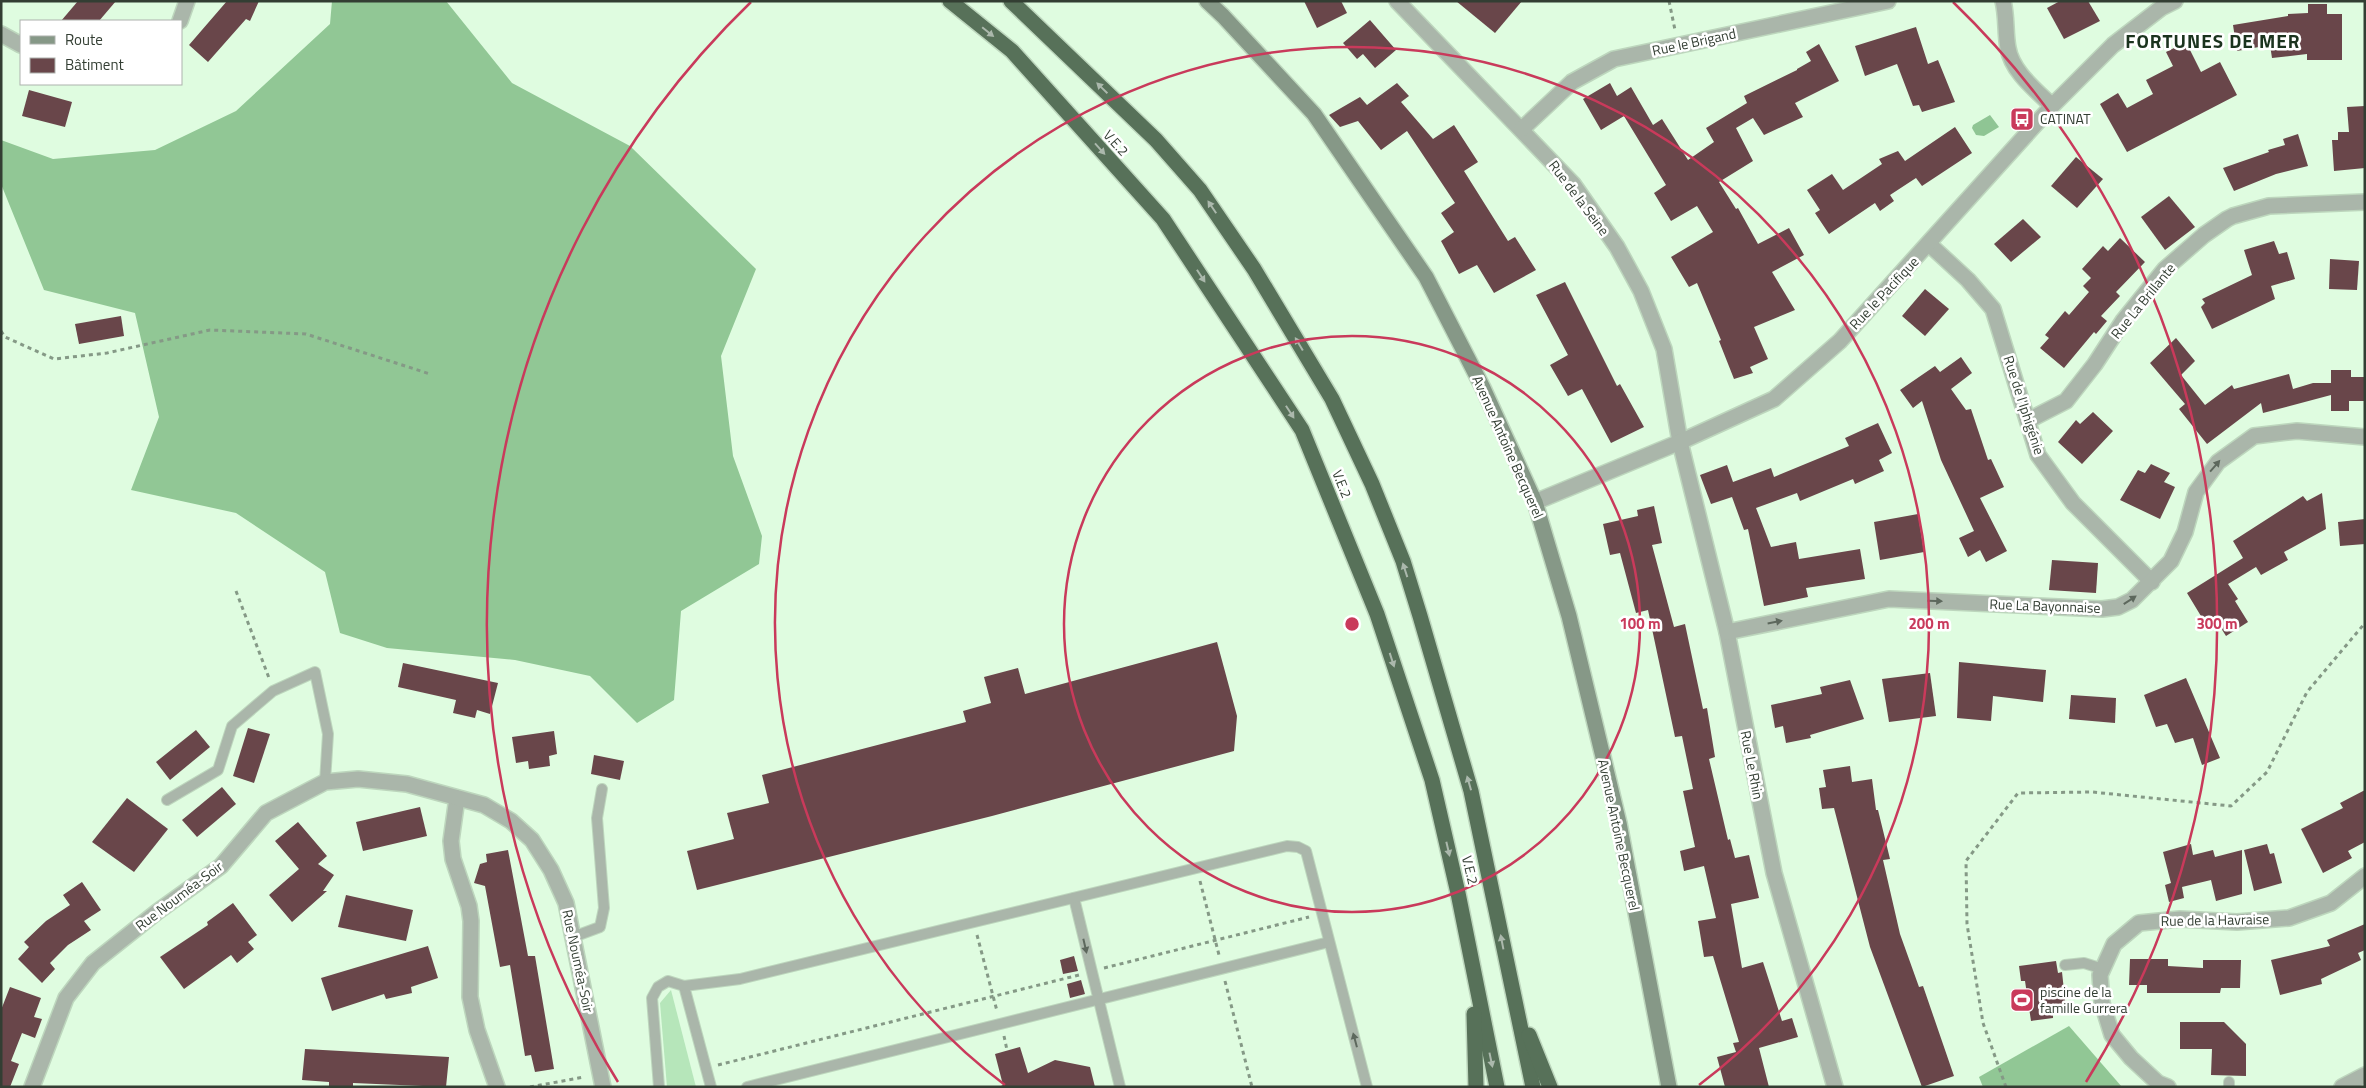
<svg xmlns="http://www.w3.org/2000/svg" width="2366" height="1088" font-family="'Titillium Web',sans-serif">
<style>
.green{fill:#b6e6ba}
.forest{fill:#91c795}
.water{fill:#8fc594}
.building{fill:#69464a}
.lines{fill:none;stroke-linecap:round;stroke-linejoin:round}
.lane-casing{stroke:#bdd6bd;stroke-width:12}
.street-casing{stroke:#bdd6bd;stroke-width:18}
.secondary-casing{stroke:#bdd6bd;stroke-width:18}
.highway-casing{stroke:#bdd6bd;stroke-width:18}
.path{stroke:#859986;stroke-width:3;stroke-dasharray:4 4;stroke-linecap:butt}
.lane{stroke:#aab6aa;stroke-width:10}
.street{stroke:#aab6aa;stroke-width:15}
.secondary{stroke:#869887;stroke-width:15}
.highway{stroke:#577159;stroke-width:15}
.oneway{fill:#abb8ac}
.oneway2{fill:#5d685d}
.ring{fill:none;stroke:#c93a5b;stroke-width:2.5}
.labels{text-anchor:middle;stroke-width:5;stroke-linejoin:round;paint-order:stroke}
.street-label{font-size:14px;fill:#333e33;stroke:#fff}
.poi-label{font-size:14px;fill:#333e33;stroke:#fff;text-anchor:start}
.district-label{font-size:19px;font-weight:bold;letter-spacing:1px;fill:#1b331e;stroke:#fff}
.centre{fill:#c93a5b;stroke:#fff;stroke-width:2.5}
.ring-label{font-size:15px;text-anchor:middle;font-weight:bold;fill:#c93a5b;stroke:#fff;stroke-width:5;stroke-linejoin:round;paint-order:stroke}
</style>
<rect width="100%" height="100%" fill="#dffce0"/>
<path class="green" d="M671,990L696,1087H667L660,1003Z"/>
<g class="forest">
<path d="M332,1H446L512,83L630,146L756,269L721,356L733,456L762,536L759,564L681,611L674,700L637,723L590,676L515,660L387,648L340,633L325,572L236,513L131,490L159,417L135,313L44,290L1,184V140L53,159L155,150L236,111L330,24Z"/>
<path d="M2069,1026L2122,1087H1983L1979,1077Z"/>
</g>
<path class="water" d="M1990,115L1999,127L1984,136L1976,135L1972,128L1973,125Z"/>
<g class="building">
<path d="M78,1H116L99,21H61Z"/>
<path d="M227,1H259L250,21L246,19L208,62L189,45Z"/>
<path d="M1304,1H1341L1347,13L1317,28Z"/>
<path d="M1456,1H1522L1495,33Z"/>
<path d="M2060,1H2088L2100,21L2064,39L2047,8Z"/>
<path d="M2308,4H2327V14H2342V60H2307V54L2272,58L2270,45L2237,51L2233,25L2288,16V14L2308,13Z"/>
<path d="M1370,20L1396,50L1375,68L1363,54L1357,59L1343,43Z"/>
<path d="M1916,27L1928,64L1938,60L1955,102L1922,112L1919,105L1913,106L1897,64L1865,76L1855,46Z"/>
<path d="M2186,42L2201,72L2220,62L2237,95L2127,152L2100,104L2118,93L2127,108L2153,94L2146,80L2173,66L2166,52Z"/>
<path d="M1819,44L1839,81L1795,103L1803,117L1764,135L1753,118L1736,128L1753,161L1719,182L1736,209L1738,208L1758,244L1789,228L1804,255L1772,272L1795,310L1754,327L1768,359L1750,367L1753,373L1734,379L1719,341L1721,340L1697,283L1689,287L1671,257L1713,232L1697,206L1671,221L1654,193L1666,185L1624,116L1601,130L1583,99L1610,83L1617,96L1631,87L1653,125L1662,119L1688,160L1714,142L1706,128L1747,103L1744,96L1797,70V69L1811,61L1806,52Z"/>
<path d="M1397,83L1409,96L1401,102L1433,139L1454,125L1478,162L1464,171L1508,241L1515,237L1536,270L1494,293L1477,265L1459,274L1441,241L1454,232L1441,213L1455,203L1407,131L1381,150L1358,121L1340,127L1329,115L1360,97L1367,105Z"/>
<path d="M29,90L72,102L65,127L22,116Z"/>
<path d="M2365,106V168L2334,171L2332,140H2338V132H2349L2347,107Z"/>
<path d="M1955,127L1972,153L1922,186L1916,178L1890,195L1894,201L1880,211L1875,203L1829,234L1815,213L1820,210L1807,190L1832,174L1843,190L1882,164L1879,159L1898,151L1905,161Z"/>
<path d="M2298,134L2308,166L2276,174L2234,191L2223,168L2269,152L2268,150L2285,145L2283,139Z"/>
<path d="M2076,157L2103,179L2077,208L2051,186Z"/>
<path d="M2169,196L2195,227L2165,250L2141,217Z"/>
<path d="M2023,219L2041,237L2011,262L1994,244Z"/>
<path d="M2120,238L2145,262L2116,292L2120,296L2101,316L2107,321L2096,334L2094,332L2064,368L2040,348L2049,338L2045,335L2065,311L2069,315L2089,292L2083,286L2091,278L2082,269L2103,246L2108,251Z"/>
<path d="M2274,241L2279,254L2287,252L2295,279L2271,286L2275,299L2212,329L2201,307L2205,303L2202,299L2252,275L2244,250Z"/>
<path d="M2330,259L2359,261L2357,290L2329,289Z"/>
<path d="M1565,282L1617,386L1620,384L1644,427L1611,443L1582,389L1568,396L1550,365L1568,355L1536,295Z"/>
<path d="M1925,289L1949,309L1925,336L1902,316Z"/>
<path d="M121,316L124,336L79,344L75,324Z"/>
<path d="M2176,338L2195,361L2181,375L2205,405L2232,385L2234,389L2289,374L2293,389L2313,383H2331V370H2351V377H2365V401H2349V411H2331V395L2263,413L2261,403L2207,444L2179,409L2185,404L2150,363Z"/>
<path d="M1961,357L1972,373L1951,389L1966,410L1971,409L1988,460L1991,459L2004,487L1980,498L2007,551L1986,562L1980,550L1968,557L1959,538L1974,531L1941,460L1922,401L1913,408L1900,390L1935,366L1940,372Z"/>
<path d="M2093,412L2113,431L2082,464L2058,442L2076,420L2080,424Z"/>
<path d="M1878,423L1892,453L1879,460L1884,471L1855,484L1853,479L1800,501L1797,493L1756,508L1771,547L1796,542L1799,559L1860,549L1865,579L1806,588L1808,597L1764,606L1748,529L1744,530L1732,497L1711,504L1700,475L1727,465L1733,482L1771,468L1774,477L1849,446L1845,438Z"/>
<path d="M2151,464L2170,473L2164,482L2175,487L2160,519L2120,500L2138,470L2145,473Z"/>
<path d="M2322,493L2326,529L2284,552L2288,560L2261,575L2256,567L2228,584L2238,599L2235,601L2248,622L2226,636L2216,620L2207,626L2187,593L2243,558L2233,541L2303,496L2307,501Z"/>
<path d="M1654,506L1662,543L1652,545L1674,627L1685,624L1703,709L1707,708L1715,757L1709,759L1728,840L1730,839L1735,858L1749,855L1759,898L1731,904L1742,968L1763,962L1782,1021L1792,1018L1798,1037L1759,1048L1769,1087H1725L1717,1057L1736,1052L1733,1043L1739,1042L1713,956L1704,957L1698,921L1716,918L1704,866L1684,871L1680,851L1695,847L1683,791L1693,789L1682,736L1675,737L1648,610L1636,613L1620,553L1610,555L1603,524L1638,516L1637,510Z"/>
<path d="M1918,514L1924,552L1880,560L1874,522Z"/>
<path d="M2365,519V544L2340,546L2338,522Z"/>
<path d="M2052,560L2098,563L2096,593L2049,590Z"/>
<path d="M1217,642L1237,716L1234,751L992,816L697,890L687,851L734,839L727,813L769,803L762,775L966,722L963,711L991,703L984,677L1018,668L1025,694Z"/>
<path d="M1959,662L2046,670L2043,702L1993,696L1991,721L1957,718Z"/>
<path d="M403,663L498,683L490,714L477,710L475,718L453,713L456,700L398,687Z"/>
<path d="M1930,673L1936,716L1889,722L1882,679Z"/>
<path d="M2186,678L2220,758L2202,765L2193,738L2175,743L2167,724L2156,727L2144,695Z"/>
<path d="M1850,680L1864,719L1810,735L1811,738L1786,743L1783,726L1775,728L1771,705L1822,694L1820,687Z"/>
<path d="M2071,695L2116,698L2115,723L2069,719Z"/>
<path d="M248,728L270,734L254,783L233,776Z"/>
<path d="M196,730L210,747L170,780L156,762Z"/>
<path d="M554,731L557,754L549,756L550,766L529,769L528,761L516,763L512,737Z"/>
<path d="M594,755L624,761L620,780L591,774Z"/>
<path d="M1850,766L1852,782L1872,779L1876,810H1878L1890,859L1883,860L1900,934L1919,987L1923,986L1954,1076L1922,1087L1870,947L1834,808L1822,809L1819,788L1826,787L1823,770Z"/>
<path d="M222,787L236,804L197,837L182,820Z"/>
<path d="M2365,790V842L2348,851L2352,858L2323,873L2301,829L2343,808L2340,803Z"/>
<path d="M127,798L168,829L134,872L92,842Z"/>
<path d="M420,807L427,836L363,851L356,822Z"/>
<path d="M298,822L327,856L318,864L334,875L323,891H327L292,922L269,895L299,869L275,841Z"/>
<path d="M2191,844L2193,855L2213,850L2215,857L2242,850V894L2216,901L2211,880L2182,887L2184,898L2169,902L2165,885L2171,883L2163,852Z"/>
<path d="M2267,844L2270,854L2274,853L2282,883L2254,891L2244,850Z"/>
<path d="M508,850L528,956H535L554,1069L535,1072L531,1055L525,1056L510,965L500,967L485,886L474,883L480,864L487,862L486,854Z"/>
<path d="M82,882L101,910L84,921L91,930L68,945L50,963L55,969L42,983L18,959L29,947L24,942L46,921L70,905L63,895Z"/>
<path d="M346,895L413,910L406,941L338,927Z"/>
<path d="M233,903L257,935L248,942L254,949L237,963L231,955L184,989L160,957L208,925L207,922Z"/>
<path d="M2365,924V950L2358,953L2361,960L2321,979L2322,984L2280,995L2271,960L2330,946L2327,940Z"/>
<path d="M428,946L438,978L411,987L412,993L386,999L384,994L332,1011L321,978Z"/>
<path d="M1074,956L1078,971L1063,974L1060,960Z"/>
<path d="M2130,959H2168V966L2203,968V960H2241L2240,988H2221L2220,993H2147V985H2129Z"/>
<path d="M2056,961L2058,973L2062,972L2066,1009L2053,1011V1018L2031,1021L2025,981H2021L2019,966Z"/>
<path d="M1081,980L1085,994L1070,998L1067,984Z"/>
<path d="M10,987L41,998L34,1017L42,1019L35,1038L22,1033L11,1061L19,1064L10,1087H1V1010Z"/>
<path d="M2180,1022H2224L2246,1044V1076L2211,1075L2212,1049H2180Z"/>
<path d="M1020,1047L1028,1073L1055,1060L1090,1067L1095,1087H999L1003,1085L995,1054Z"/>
<path d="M305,1049L449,1057L446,1087L353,1083V1087H329V1082L302,1080Z"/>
</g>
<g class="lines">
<g class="lane-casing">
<g id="lane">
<path d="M167,800L218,770L232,726L273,691L315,672L328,734L325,782"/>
<path d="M1074,898L1120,1087"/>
<path d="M573,937L600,927L604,908L597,818L602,789"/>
<path d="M2065,965L2084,963L2103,969"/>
<path d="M684,986L711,1087"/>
<path d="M659,1087L652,998L658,987L668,981L684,986L740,979L1287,846L1298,847L1306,851L1367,1087"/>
<path d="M747,1087L1329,942"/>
<path d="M2229,1087V1082"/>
</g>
</g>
<g class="street-casing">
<g id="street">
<path d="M1397,1L1573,184L1617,247L1641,291L1664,349L1680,442L1727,632L1774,873L1835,1087"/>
<path d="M2003,1C2007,17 2005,32 2008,48C2012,72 2036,90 2052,106"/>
<path d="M180,21L187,1"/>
<path d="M1,34L21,45"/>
<path d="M1522,129L1572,82L1614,59L1888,1"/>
<path d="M1929,244L1968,280L1993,309L2038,455L2073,503L2152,582"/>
<path d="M2029,420L2066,401L2095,364L2123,321L2165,269L2204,235L2227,219L2233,216L2269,206L2365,202"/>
<path d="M1535,502L1680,442L1774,399L1840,341L2052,106L2113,45L2161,8L2175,1"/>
<path d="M1727,632L1889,599L2102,609L2118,607L2132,600L2171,561L2185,532L2196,492L2218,462L2254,436L2297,431L2365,437"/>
<path d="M457,798L451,841L453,859L469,906L471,921L470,997L477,1030L497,1087"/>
<path d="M32,1087L66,998L93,963L157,912L221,866L266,813L325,782L358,779L407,784L484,805L511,821L532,840L551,870L566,903L603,1087"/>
<path d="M2168,1087L2158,1083L2131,1058L2112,1035L2102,1003L2100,975L2114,944L2139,923L2180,919L2237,922L2289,918L2331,903L2365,876"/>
<path d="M2342,1087L2365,1075"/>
</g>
</g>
<g class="secondary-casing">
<path id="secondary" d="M1207,1L1223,16L1314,114L1426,277L1483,388L1535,502L1569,616L1619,823L1669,1087"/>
</g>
<g class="highway-casing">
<g id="highway">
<path d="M950,1L1012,51L1163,219L1302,430L1377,614L1432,780L1458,893L1497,1087"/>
<path d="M1011,1L1156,140L1200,190L1254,269L1332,399L1372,484L1403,561L1420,616L1471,791L1533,1087"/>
<path d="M1474,1014L1476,1087"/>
<path d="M1529,1035L1550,1087"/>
</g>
</g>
<g class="path">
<path d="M1669,1L1675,30"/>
<path d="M1,331L5,337L54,359L107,353L210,330L306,334L430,374"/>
<path d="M236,591L269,678"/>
<path d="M1200,881L1219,955"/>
<path d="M977,935L997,1011"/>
<path d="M1104,968L1309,917"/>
<path d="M1225,981L1252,1087"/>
<path d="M1004,1036L1007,1050"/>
<path d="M718,1065L1079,975"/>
<path d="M530,1087L584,1077"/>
<path d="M2006,1087L1983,1023L1967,924L1966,861L2018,793L2092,792L2231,806L2267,772L2307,692L2365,623"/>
</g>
<use href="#lane" class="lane"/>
<use href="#street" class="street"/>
<use href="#secondary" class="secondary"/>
<use href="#highway" class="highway"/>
</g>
<defs><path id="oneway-solid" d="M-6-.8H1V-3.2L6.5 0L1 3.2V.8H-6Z" transform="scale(1.25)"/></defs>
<g class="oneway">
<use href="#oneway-solid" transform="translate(988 32) rotate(39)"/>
<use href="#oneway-solid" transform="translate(1102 88) rotate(-136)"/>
<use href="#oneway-solid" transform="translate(1100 149) rotate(48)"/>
<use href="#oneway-solid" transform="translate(1212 207) rotate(-124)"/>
<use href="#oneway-solid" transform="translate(1201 276) rotate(57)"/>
<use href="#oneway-solid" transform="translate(1299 344) rotate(-121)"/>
<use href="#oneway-solid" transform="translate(1290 412) rotate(57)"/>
<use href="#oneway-solid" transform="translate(1405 570) rotate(-108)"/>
<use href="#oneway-solid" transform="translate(1392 660) rotate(72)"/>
<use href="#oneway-solid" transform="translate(1469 783) rotate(-106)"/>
<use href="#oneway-solid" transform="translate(1448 849) rotate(77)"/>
<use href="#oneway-solid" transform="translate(1502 942) rotate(-101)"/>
<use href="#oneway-solid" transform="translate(1491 1060) rotate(78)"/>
</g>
<g class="oneway2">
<use href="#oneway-solid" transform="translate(2215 466) rotate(-49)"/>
<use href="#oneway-solid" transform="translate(2130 600) rotate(-33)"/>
<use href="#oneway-solid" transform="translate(1935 601) rotate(2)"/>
<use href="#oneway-solid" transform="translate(1775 622) rotate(-11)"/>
<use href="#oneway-solid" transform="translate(1085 946) rotate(77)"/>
<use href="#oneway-solid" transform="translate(1355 1040) rotate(-105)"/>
</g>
<g class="ring">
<circle cx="1352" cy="624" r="288"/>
<path d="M1005 1085A577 577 0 1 1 1699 1085"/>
<path d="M618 1082A865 865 0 0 1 751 2M1953 2A865 865 0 0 1 2086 1082"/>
</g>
<defs>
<g id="bus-square" transform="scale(1.25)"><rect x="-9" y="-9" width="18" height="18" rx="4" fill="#c93a5b" stroke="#fff"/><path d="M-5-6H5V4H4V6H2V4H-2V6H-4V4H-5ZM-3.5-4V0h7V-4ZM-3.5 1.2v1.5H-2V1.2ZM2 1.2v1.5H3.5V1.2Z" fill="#fff"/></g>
<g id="stadium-square" transform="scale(1.25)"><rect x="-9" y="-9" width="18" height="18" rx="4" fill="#c93a5b" stroke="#fff"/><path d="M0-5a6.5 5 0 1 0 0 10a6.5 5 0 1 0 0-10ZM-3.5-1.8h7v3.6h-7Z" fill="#fff"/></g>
</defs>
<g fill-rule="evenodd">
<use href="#bus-square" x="2022" y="119"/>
<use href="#stadium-square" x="2022" y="1000"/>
</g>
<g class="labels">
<g class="street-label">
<text transform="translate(1694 42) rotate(-12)" y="5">Rue le Brigand</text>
<text transform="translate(1116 143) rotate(48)" y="5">V.E.2</text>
<text transform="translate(1579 198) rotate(53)" y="5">Rue de la Seine</text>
<text transform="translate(1884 293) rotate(-47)" y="5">Rue le Pacifique</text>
<text transform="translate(2143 301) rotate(-51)" y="5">Rue La Brillante</text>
<text transform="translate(2024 405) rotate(72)" y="5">Rue de l'Iphigénie</text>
<text transform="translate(1508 447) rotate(66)" y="5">Avenue Antoine Becquerel</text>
<text transform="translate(1342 484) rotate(68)" y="5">V.E.2</text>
<text transform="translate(2045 606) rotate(2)" y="5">Rue La Bayonnaise</text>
<text transform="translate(1752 765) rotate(79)" y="5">Rue Le Rhin</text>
<text transform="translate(1619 835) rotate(78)" y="5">Avenue Antoine Becquerel</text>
<text transform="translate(1470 870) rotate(77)" y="5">V.E.2</text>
<text transform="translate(179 896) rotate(-37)" y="5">Rue Nouméa-Soir</text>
<text transform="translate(2215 920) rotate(-1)" y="5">Rue de la Havraise</text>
<text transform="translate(578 961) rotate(78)" y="5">Rue Nouméa-Soir</text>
</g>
<g class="poi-label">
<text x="2040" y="124">CATINAT</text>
<text x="2040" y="997">piscine de la<tspan x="2040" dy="16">famille Gurrera</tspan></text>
</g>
<g class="district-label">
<text x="2213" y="48">FORTUNES DE MER</text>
</g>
</g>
<circle cx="1352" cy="624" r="8" class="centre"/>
<g class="ring-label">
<text x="1640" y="629">100 m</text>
<text x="1929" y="629">200 m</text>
<text x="2217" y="629">300 m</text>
</g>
<rect width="2366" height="1088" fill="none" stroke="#333e33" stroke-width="5"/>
<rect x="20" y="20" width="162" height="65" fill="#ffffff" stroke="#adb2ad"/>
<rect x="30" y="36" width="25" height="8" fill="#869887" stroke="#adb2ad"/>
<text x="65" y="45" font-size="15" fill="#333e33">Route</text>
<rect x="30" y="58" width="25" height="15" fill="#69464a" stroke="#adb2ad"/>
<text x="65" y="70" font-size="15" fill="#333e33">Bâtiment</text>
</svg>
